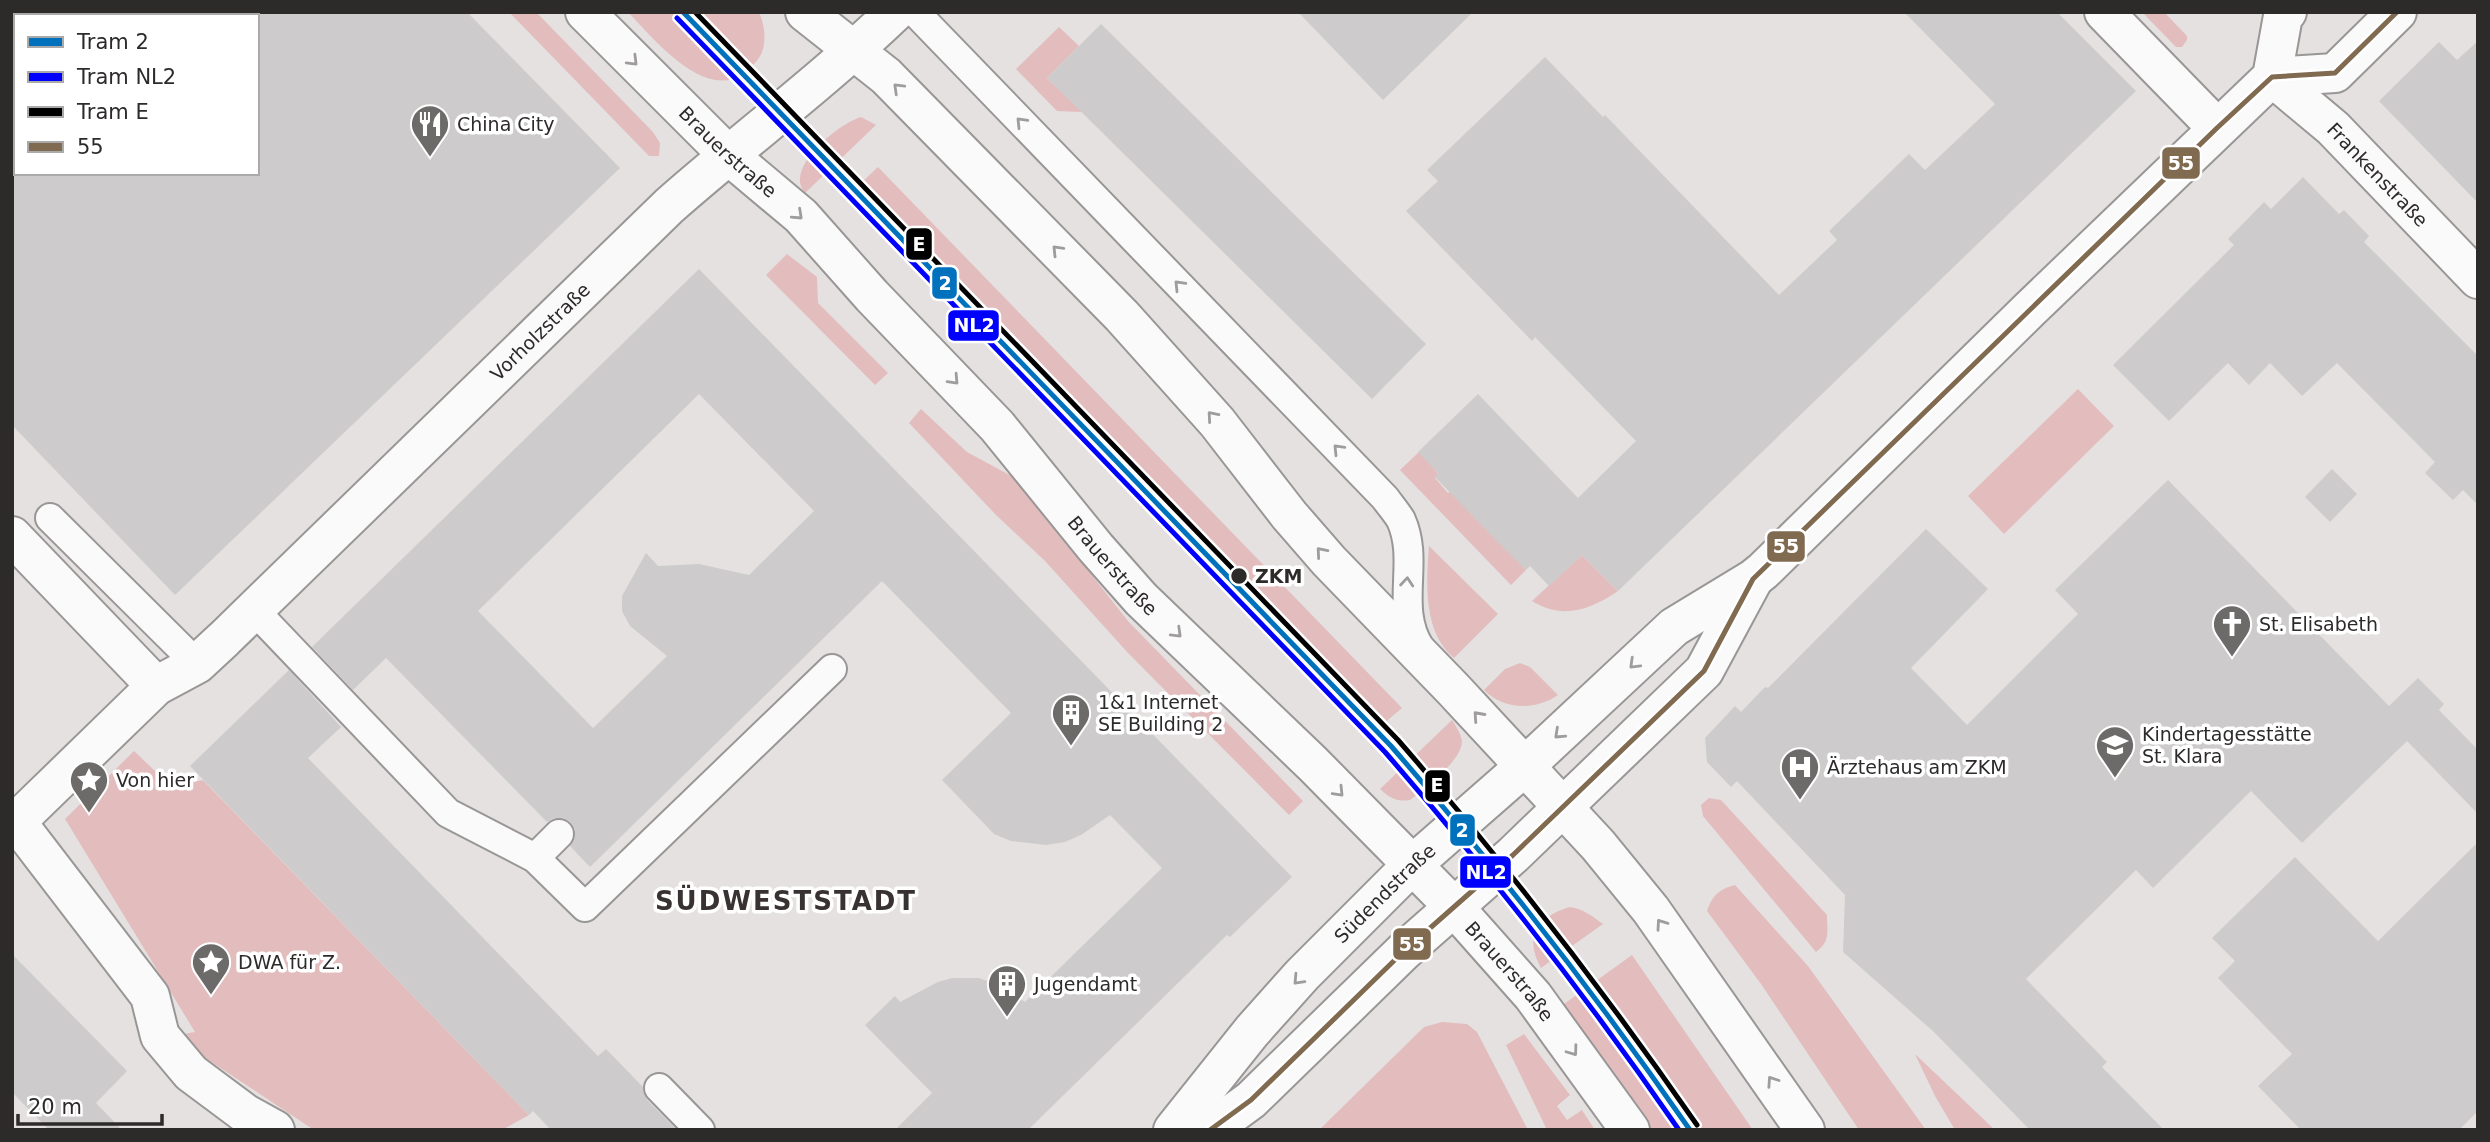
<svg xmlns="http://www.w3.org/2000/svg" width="2490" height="1142" font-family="'DejaVu Sans',sans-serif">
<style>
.green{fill:#e3bdbe}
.building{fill:#cdcbcb;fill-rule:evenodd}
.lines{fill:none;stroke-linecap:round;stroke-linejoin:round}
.lane-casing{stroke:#999696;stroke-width:32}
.street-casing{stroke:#999696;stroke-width:42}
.primary-casing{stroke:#999696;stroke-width:42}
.lane{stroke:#fbfafa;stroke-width:28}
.street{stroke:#fbfafa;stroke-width:38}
.primary{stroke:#fbfafa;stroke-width:38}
.bus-1-casing{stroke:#fff;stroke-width:10}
.bus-1{stroke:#806a50;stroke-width:5}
.tram-1-casing{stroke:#fff;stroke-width:10}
.tram-2-casing{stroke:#fff;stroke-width:10}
.tram-3-casing{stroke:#fff;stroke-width:10}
.tram-1{stroke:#0071bc;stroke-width:5}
.tram-2{stroke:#00f;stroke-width:5}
.tram-3{stroke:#000;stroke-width:5}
.oneway{stroke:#9e9c9c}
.stop-dot{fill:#2d2a2a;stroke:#fff;stroke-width:2.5}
.labels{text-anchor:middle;stroke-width:7;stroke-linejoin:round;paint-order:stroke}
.poi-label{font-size:19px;fill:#2d2a2a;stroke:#fff;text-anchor:start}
.street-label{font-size:19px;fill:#2d2a2a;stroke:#fff}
.stop-label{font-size:19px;font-weight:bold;fill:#2d2a2a;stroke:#fff;text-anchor:start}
.district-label{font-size:26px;font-weight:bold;letter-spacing:2px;fill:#383232;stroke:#fff}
.line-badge{stroke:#fff;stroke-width:2.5}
.badge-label{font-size:19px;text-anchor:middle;font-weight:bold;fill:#fff}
</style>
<rect width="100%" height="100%" fill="#e5e1e1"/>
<g class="green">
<path d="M509,12H536L653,132L660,143L659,156H649Z"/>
<path d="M628,12H759C766,28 768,50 755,63C751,66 747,71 743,74C703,101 652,37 628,12Z"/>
<path d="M2142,12H2164L2187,36V40L2182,47H2176Z"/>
<path d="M1059,27L1079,46L1047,78L1082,112L1057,111L1016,69Z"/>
<path d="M861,117L876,125L805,193C783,168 838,124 861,117Z"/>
<path d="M878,167L1402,708L1368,737L846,197Z"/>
<path d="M787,254L817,277L818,303L888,373L875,385L766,275Z"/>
<path d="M2078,389L2114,426L2004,534L1968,496Z"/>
<path d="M921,409L967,452L1015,478L1128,621L1303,801L1289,815L1128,653L1045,561L996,515L909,423Z"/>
<path d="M1419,452L1438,473L1435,478L1448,493L1454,488L1526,570L1511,585L1400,470Z"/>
<path d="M1429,546L1498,614L1454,658C1423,633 1426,583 1429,546Z"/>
<path d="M1582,555L1618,591C1590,610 1562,620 1532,601Z"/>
<path d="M1520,663L1530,667L1558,695C1535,711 1503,710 1484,690L1505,669Z"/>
<path d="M1452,720C1456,726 1461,734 1462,741C1462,761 1425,788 1410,800C1396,802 1390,798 1380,789Z"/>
<path d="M134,751L172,787L203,780L529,1115L502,1130H314L172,1036L195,1032L65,819Z"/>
<path d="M1709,798L1721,800L1827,915C1827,931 1831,941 1816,952L1811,946L1703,816L1701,805Z"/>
<path d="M1735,885L1808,966L1926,1130H1859L1761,984L1707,911C1712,896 1719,889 1735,885Z"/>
<path d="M1569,907C1582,908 1592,916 1603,924L1541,968C1524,936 1536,918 1569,907Z"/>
<path d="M1632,955L1753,1130H1651L1564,1004Z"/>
<path d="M1442,1022L1467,1024L1477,1032L1528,1130H1319L1424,1027Z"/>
<path d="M1524,1034L1570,1095L1557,1106L1567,1120L1582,1110L1595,1130H1547L1506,1045Z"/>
<path d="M1915,1054L1995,1130H1955L1935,1096Z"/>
</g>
<g class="building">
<path d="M257,12H467L620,168L175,595L12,425V173H257Z"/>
<path d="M1298,12H1473L1383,100Z"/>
<path d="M1904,12H2057L2136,91L1618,591L1582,555L1549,586L1530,566L1526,570L1491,535L1435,477L1438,473L1418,452L1478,394L1578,498L1636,441L1535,337L1532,341L1406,211L1438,181L1427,170L1545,57L1603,117L1605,115L1779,295L1837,240L1829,231L1909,154L1925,170L1995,104Z"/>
<path d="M1101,24L1426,344L1372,399L1047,78Z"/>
<path d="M2478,41V203L2379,101L2439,42L2457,60Z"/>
<path d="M2303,177L2339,214L2344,210L2369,236L2364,242L2478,356V505L2463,490L2453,500L2425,473L2435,462L2337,363L2302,396L2270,363L2249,385L2228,363L2169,421L2113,365L2234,245L2228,239L2264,202L2271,209Z"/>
<path d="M699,269L1292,877L1230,937L1227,935L1028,1130H895L932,1093L865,1025L895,996L900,1002L938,982L952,978H979L993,983L1025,1002L1162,868L1110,815L1081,835L1065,842L1046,845L1011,841L994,834L942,780L1011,713L882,581L590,867L570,846L575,838V829L571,823L563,818H554L547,822L386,658L353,690L312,647ZM699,394L814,511L749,575L699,564L658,566L646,553L622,596V611L630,626L667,656L593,728L478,611Z"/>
<path d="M2332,469L2357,494L2330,522L2305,497Z"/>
<path d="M2168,480L2389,706L2418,678L2444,704L2439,710L2478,750V814L2407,741L2302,843L2251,791L2153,888L2136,870L2026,979L2107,1062L2102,1067L2164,1130H2030L1934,1032L1843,952L1845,895L1737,781L1731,787L1707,762L1705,738L1735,706L1741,712L1765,687L1768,688L1926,529L1988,589L1911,668L1967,725L2078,614L2055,590Z"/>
<path d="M289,670L341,727L308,758L598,1056L606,1049L643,1087L647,1100L677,1130H551L533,1111L529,1115L190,766Z"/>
<path d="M2478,842V1111L2459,1130H2301L2258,1086L2292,1054L2218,978L2235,961L2212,938L2295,857L2378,941Z"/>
<path d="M12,954L127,1071L96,1103L122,1130H49L12,1092Z"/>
</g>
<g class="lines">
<g class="lane-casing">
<g id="lane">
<path d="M915,12L1385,498C1390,505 1397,513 1401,520C1420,562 1394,607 1420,648"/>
<path d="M50,518L197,664"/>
<path d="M254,610L448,813L535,858L585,907L832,669"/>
<path d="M535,858L559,834"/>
<path d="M659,1088L700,1130"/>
</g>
</g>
<g class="street-casing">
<g id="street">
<path d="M2104,12L2217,128"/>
<path id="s1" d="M2272,77L2333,128L2478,279"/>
<path d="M2272,77L2335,73L2397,12"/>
<path d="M12,536L156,686"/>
<path d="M12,816L150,996L160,1036L191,1073L246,1114L275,1130"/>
<path id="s2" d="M17,821L156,686L197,664L224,639L669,206C744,140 823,81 895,12"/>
<path id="s3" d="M1173,1130L1252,1031L1302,975L1411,866L1524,767L1674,627L1753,579L1763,571L2029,310L2272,77L2283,16L2287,12"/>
<path d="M1210,1130L1251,1100L1404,951L1513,855L1704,671L1753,580"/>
</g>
</g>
<g class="primary-casing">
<g id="primary">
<path id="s4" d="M585,12L727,154L801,216L872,296L997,426L1096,548L1141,599L1313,764L1454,907L1533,996L1630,1130"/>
<path d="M805,12L886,76L1122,316L1217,422L1289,515L1329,561L1453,689L1598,845L1651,910L1805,1130"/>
</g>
</g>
<use href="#lane" class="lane"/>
<use href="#street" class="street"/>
<use href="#primary" class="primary"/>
<g class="bus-1-casing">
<path id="bus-1" d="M1210,1130L1251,1100L1404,951L1513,855L1704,671L1753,579L2217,128L2272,77L2335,73L2397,12"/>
</g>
<use href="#bus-1" class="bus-1"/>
<g class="tram-1-casing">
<path id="tram-1" d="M683,12L1391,746C1498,869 1597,996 1690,1130"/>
</g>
<g class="tram-2-casing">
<path id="tram-2" d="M677,18L1385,752C1490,873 1588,998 1679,1130"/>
</g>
<g class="tram-3-casing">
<path id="tram-3" d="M695,12L1398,740C1505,863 1604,991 1697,1125"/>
</g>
<use href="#tram-1" class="tram-1"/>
<use href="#tram-2" class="tram-2"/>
<use href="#tram-3" class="tram-3"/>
</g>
<defs><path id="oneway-chevron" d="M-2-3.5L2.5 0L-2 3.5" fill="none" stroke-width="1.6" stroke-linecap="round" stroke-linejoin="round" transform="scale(1.75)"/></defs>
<g class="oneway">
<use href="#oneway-chevron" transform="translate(633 61) rotate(45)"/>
<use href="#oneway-chevron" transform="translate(898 88) rotate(-136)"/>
<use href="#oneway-chevron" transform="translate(1021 122) rotate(-134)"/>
<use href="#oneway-chevron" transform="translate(798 215) rotate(43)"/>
<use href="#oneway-chevron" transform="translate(1057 250) rotate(-134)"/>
<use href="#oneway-chevron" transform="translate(1179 285) rotate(-134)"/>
<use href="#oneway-chevron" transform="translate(954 380) rotate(47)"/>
<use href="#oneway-chevron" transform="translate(1212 416) rotate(-131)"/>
<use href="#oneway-chevron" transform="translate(1338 449) rotate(-134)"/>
<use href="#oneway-chevron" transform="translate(1321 552) rotate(-131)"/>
<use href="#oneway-chevron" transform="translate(1407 582) rotate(-85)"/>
<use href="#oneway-chevron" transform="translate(1177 633) rotate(44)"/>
<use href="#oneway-chevron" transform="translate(1634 664) rotate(136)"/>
<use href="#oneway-chevron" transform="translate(1478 716) rotate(-132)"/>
<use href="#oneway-chevron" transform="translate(1559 734) rotate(137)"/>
<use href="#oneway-chevron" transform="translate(1339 792) rotate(46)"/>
<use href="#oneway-chevron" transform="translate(1661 924) rotate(-125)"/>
<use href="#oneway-chevron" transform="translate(1298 980) rotate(133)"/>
<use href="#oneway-chevron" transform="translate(1573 1051) rotate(54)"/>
<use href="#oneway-chevron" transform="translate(1772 1081) rotate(-124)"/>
</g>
<defs>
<g id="restaurant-pin" transform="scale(2.0125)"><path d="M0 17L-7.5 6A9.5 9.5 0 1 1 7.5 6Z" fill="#6d6a6a" stroke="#fff"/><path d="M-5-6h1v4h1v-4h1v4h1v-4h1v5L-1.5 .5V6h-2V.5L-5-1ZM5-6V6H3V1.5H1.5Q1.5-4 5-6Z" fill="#fff"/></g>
<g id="church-pin" transform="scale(2.0125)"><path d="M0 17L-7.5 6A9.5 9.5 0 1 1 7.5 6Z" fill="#6d6a6a" stroke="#fff"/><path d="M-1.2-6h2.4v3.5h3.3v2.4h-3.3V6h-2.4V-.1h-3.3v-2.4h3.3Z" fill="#fff"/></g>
<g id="building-pin" transform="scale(2.0125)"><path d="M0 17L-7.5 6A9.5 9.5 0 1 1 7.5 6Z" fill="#6d6a6a" stroke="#fff"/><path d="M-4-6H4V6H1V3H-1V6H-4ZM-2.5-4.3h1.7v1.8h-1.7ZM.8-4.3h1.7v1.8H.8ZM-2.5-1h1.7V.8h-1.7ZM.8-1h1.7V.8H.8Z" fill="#fff"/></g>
<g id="school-pin" transform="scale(2.0125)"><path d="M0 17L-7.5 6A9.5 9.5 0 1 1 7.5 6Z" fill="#6d6a6a" stroke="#fff"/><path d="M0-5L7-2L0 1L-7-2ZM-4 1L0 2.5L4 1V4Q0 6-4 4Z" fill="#fff"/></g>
<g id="hospital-pin" transform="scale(2.0125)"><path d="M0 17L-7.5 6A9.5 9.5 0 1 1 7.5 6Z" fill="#6d6a6a" stroke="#fff"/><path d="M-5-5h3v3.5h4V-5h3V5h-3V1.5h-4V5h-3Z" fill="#fff"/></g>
<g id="sight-pin" transform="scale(2.0125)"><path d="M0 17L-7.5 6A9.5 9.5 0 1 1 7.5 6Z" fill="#6d6a6a" stroke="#fff"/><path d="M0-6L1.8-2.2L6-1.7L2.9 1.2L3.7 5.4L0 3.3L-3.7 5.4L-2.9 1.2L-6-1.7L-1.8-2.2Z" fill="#fff"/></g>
</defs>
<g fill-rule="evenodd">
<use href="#restaurant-pin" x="430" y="124"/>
<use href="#church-pin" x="2232" y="624"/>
<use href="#building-pin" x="1071" y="713"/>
<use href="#school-pin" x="2115" y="745"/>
<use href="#hospital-pin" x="1800" y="767"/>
<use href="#sight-pin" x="89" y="780"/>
<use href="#sight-pin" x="211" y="962"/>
<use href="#building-pin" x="1007" y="984"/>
</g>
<circle class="stop-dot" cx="1239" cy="576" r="9"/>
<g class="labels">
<g class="poi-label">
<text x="457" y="131">China City</text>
<text x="2259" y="631">St. Elisabeth</text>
<text x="1098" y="709">1&amp;1 Internet<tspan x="1098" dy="22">SE Building 2</tspan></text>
<text x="2142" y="741">Kindertagesstätte<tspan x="2142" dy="22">St. Klara</tspan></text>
<text x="1827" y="774">Ärztehaus am ZKM</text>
<text x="116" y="787">Von hier</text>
<text x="238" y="969">DWA für Z.</text>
<text x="1034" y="991">Jugendamt</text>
</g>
<g class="street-label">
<text dy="7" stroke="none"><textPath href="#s4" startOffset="200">Brauerstraße</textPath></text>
<text dy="7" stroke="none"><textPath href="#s1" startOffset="144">Frankenstraße</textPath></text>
<text dy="7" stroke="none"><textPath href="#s2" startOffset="718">Vorholzstraße</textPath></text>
<text dy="7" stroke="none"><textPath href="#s4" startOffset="766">Brauerstraße</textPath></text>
<text dy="7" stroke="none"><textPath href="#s3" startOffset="318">Südendstraße</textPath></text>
<text dy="7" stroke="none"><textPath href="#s4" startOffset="1334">Brauerstraße</textPath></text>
</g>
<g class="stop-label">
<text x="1255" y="583">ZKM</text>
</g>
<g class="district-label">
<text x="786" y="910">SÜDWESTSTADT</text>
</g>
</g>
<g class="line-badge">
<rect x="2161" y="146" width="40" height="34" rx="7" fill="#806a50"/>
<rect x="905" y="227" width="28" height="34" rx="7" fill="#000"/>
<rect x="931" y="266" width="27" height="34" rx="7" fill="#0071bc"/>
<rect x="947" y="309" width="53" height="33" rx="7" fill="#00f"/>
<rect x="1766" y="530" width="40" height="33" rx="7" fill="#806a50"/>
<rect x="1424" y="769" width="27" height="34" rx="7" fill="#000"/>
<rect x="1449" y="813" width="27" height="34" rx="7" fill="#0071bc"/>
<rect x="1459" y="855" width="53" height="34" rx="7" fill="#00f"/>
<rect x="1392" y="927" width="40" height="34" rx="7" fill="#806a50"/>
</g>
<g class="badge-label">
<text x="2181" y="170">55</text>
<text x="919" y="251">E</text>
<text x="945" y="290">2</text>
<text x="974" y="332">NL2</text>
<text x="1786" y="553">55</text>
<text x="1437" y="792">E</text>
<text x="1462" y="837">2</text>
<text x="1486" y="879">NL2</text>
<text x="1412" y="951">55</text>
</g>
<rect width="2490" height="1142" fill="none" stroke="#2d2a2a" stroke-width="28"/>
<rect x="14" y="14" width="245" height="161" fill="#ffffff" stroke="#abaaaa" stroke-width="2"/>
<rect x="28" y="37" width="35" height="10" fill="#0071bc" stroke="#abaaaa" stroke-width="2"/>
<text x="77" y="49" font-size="21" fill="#2d2a2a">Tram 2</text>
<rect x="28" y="72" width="35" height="10" fill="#0000ff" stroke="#abaaaa" stroke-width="2"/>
<text x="77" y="84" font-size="21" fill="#2d2a2a">Tram NL2</text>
<rect x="28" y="107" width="35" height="10" fill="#000000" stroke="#abaaaa" stroke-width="2"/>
<text x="77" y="119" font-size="21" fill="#2d2a2a">Tram E</text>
<rect x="28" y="142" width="35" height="10" fill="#806a50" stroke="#abaaaa" stroke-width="2"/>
<text x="77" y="154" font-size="21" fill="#2d2a2a">55</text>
<path d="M18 1114v10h144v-10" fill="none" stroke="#2d2a2a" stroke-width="3.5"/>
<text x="28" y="1114" font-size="21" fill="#2d2a2a" stroke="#ffffff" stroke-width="5" paint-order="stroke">20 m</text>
</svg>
